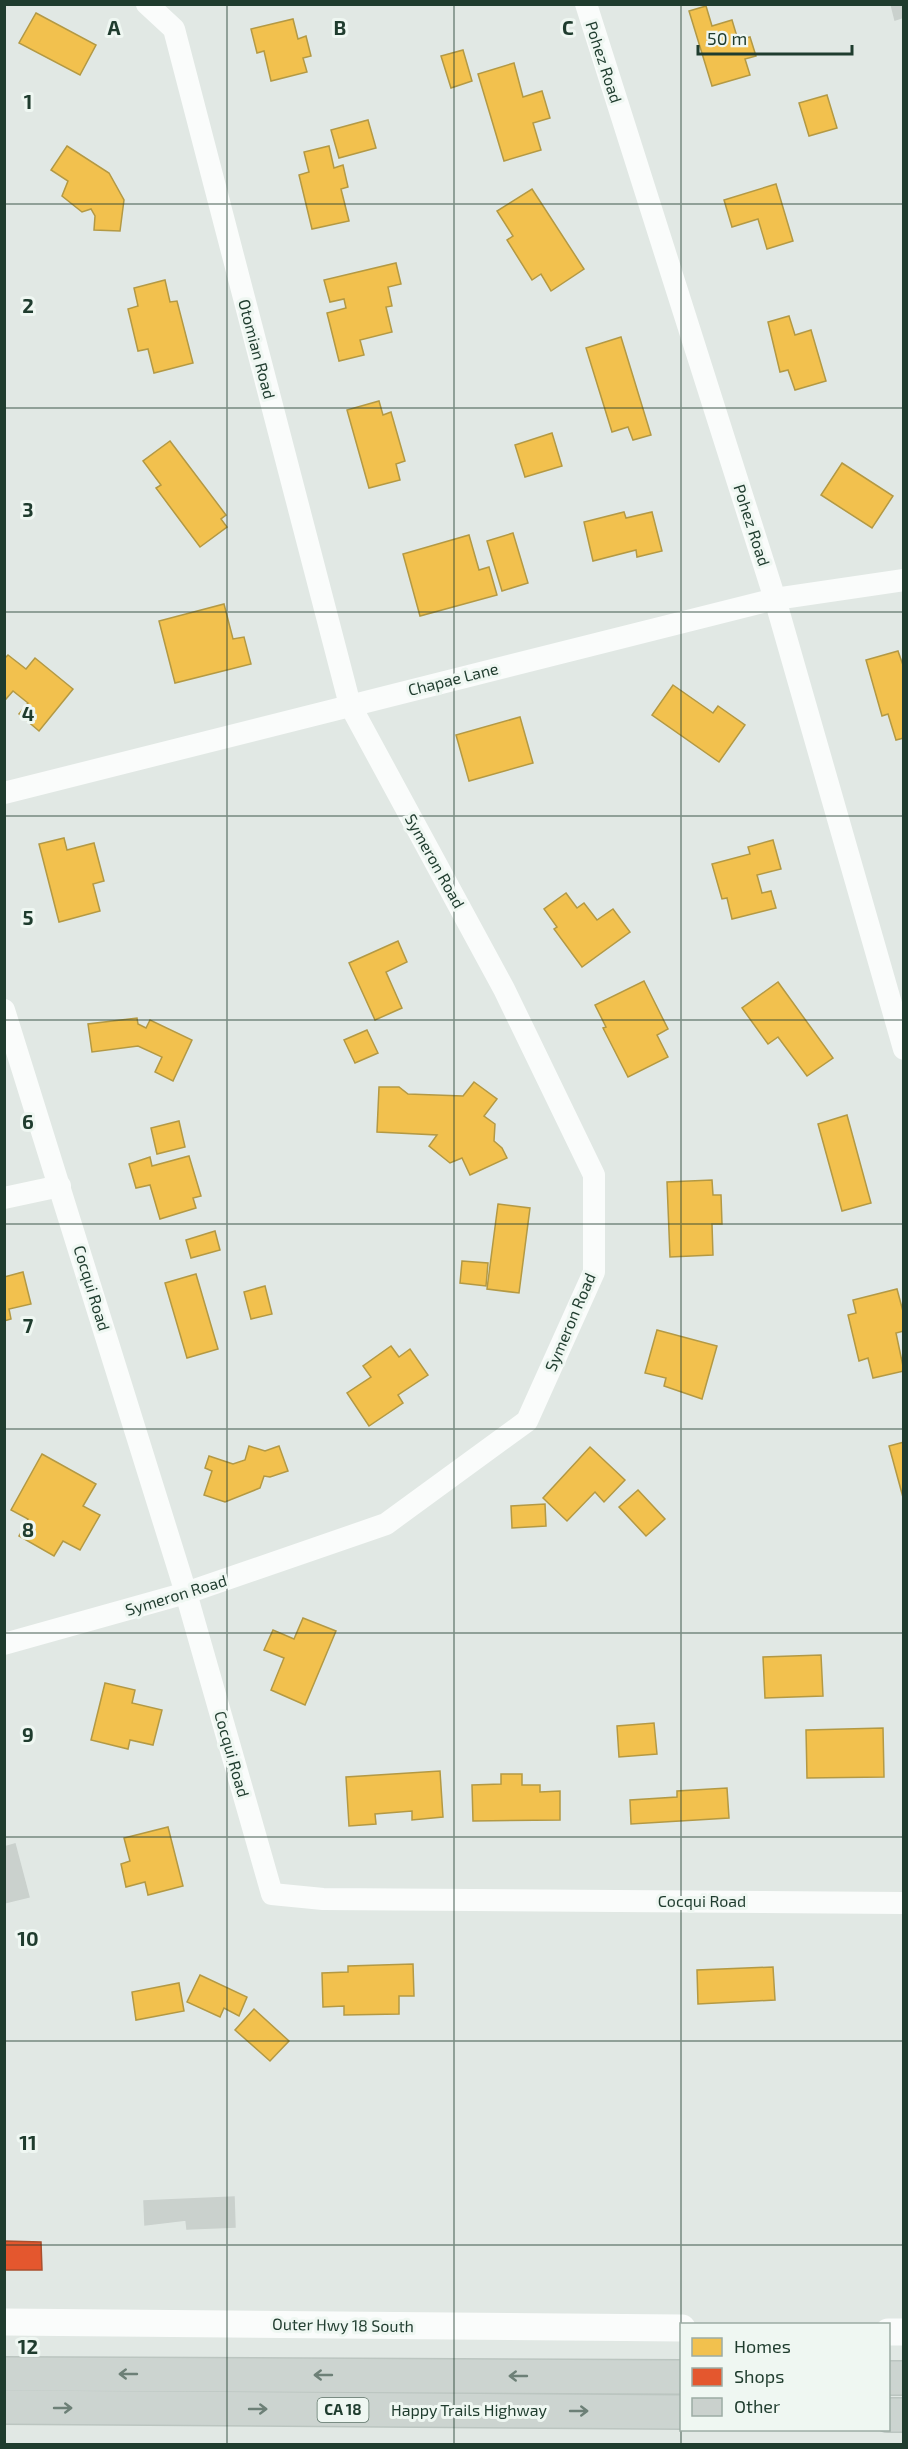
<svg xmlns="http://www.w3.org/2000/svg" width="908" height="2449" font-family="'Exo 2',sans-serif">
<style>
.homes{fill:#f2c14e;stroke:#b39944;stroke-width:1.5}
.shops{fill:#e4572e;stroke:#a94f2e;stroke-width:1.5}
.building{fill:#cad1cd;stroke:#cad1cd;stroke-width:1.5}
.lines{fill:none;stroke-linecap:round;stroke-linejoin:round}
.primary-casing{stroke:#bbc5c0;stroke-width:36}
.minor{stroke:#fafcfb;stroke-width:22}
.tertiary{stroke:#fafcfb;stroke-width:27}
.primary{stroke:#ccd4d0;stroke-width:33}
.oneway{stroke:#6d8077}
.grid{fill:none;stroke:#1f3c2e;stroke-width:1.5;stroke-opacity:0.55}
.labels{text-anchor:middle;stroke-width:6;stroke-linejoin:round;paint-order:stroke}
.shield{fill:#eff7f2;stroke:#5d7469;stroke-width:1.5}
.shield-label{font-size:15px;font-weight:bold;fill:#1f3c2e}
.street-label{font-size:16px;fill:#1f3c2e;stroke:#eff7f2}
.grid-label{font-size:20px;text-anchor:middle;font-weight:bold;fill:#1f3c2e;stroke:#eff7f2;stroke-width:6;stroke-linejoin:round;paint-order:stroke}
</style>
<rect width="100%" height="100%" fill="#e1e8e4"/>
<g class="homes">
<path d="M706,6L712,26L732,20L738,40L750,37L756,56L745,59L750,75L712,86L689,11Z"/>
<path d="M36,13L96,45L80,75L19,43Z"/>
<path d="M293,19L298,39L306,36L311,56L303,58L307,72L271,81L264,51L257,53L251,29Z"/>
<path d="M463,50L472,81L451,88L441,56Z"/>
<path d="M514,63L523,97L542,91L550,118L533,123L541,150L504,161L478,74Z"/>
<path d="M827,95L837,128L809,136L799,103Z"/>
<path d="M368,120L376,148L339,158L331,130Z"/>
<path d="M67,146L109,173L124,200L120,231L94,230L95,216L91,209L82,212L62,196L68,181L51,170Z"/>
<path d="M329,146L334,168L343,165L348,187L341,189L349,221L312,229L299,175L309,172L304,152Z"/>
<path d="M776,184L793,241L767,249L758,219L732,227L724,200Z"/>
<path d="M532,189L584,269L551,291L541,274L532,280L507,240L513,236L497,211Z"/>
<path d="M396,263L401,284L388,287L392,306L386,307L392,332L360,340L364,355L339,361L327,313L346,308L344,299L330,302L324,280Z"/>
<path d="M165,280L170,302L177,301L193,363L154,373L148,349L138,351L128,309L138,306L134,288Z"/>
<path d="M789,316L795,335L811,330L826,381L795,390L788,370L780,372L768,322Z"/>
<path d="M621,337L651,435L633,440L628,427L612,432L586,348Z"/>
<path d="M379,401L383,415L391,412L405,461L396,464L400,480L369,488L347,410Z"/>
<path d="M552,433L562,466L525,477L515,445Z"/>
<path d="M170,441L226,515L221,519L227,527L200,547L156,488L161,485L143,461Z"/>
<path d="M842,463L893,496L872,528L821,495Z"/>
<path d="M624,512L626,518L652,512L662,551L637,557L636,550L593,561L584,522Z"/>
<path d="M513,533L528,583L502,591L487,541Z"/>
<path d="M469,535L479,570L489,567L497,595L420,616L403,554Z"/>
<path d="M224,604L233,639L244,637L251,664L175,683L159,621Z"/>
<path d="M898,651L904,668V738L896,740L888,714L882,716L866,660Z"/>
<path d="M8,655L26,669L35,658L73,689L39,731L19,714L28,703L13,691L6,699L4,698V659Z"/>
<path d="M673,685L713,713L718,706L745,725L719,762L652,715Z"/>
<path d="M520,717L533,763L469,781L456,735Z"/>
<path d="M64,838L67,850L94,843L104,881L93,884L100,911L59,922L39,844Z"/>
<path d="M773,840L781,869L757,875L762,893L771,891L776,908L732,919L727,898L722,899L712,864L750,854L748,847Z"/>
<path d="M566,893L577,908L584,903L597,920L613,909L630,932L582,967L554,929L557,927L544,909Z"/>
<path d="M398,941L407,962L386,972L402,1008L375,1020L349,963Z"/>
<path d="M644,981L668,1029L657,1035L668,1057L628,1077L603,1028L606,1027L595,1005Z"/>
<path d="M778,982L833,1058L807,1076L778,1037L768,1044L742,1008Z"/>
<path d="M137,1018L138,1024L146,1028L150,1020L192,1040L173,1081L155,1072L162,1057L138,1046L92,1052L88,1024Z"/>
<path d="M367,1030L378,1053L355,1063L344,1040Z"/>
<path d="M474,1082L497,1099L484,1116L495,1124L494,1141L502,1148L507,1158L470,1175L462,1158L450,1163L429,1146L437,1135L377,1132L379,1087H399L408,1094L463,1096Z"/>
<path d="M847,1115L871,1203L842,1211L818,1124Z"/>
<path d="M179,1121L185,1147L157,1154L151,1128Z"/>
<path d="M189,1156L201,1196L193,1198L196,1208L160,1219L150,1185L136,1188L129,1164L150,1157L152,1166Z"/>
<path d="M712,1180L713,1195H721L722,1224H712L713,1255L670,1257L667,1182Z"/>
<path d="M498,1204L530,1208L519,1293L487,1289Z"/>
<path d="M215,1231L220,1250L191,1258L186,1240Z"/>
<path d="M462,1261L488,1263L486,1286L460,1283Z"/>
<path d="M23,1272L31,1304L9,1309L11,1319L4,1321V1277Z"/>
<path d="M196,1274L218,1349L187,1358L165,1283Z"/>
<path d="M265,1286L272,1314L251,1319L244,1292Z"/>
<path d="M897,1289L904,1315V1331L896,1333L904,1371L873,1378L868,1358L859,1361L848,1315L856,1313L853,1300Z"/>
<path d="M657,1330L717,1346L702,1399L664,1386L666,1378L645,1373Z"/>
<path d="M391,1346L399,1357L410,1349L428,1375L398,1395L403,1403L369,1426L347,1393L371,1377L363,1366Z"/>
<path d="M904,1442V1501L889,1446Z"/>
<path d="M249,1446L265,1451L279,1446L288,1471L270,1477L264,1476L260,1488L225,1502L204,1495L212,1471L205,1468L209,1456L233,1464L245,1460Z"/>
<path d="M590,1447L625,1480L604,1502L595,1492L567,1521L543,1498Z"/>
<path d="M42,1454L96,1484L83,1506L100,1515L80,1550L63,1541L54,1556L19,1536L28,1519L11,1510Z"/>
<path d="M638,1490L665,1519L646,1536L619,1507Z"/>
<path d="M545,1504L546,1526L512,1528L511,1506Z"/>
<path d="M303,1618L336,1631L305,1705L271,1690L284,1658L264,1650L273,1630L294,1639Z"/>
<path d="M821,1655L823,1696L765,1698L763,1657Z"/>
<path d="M105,1683L135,1690L132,1703L162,1710L153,1745L130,1740L128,1749L91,1740Z"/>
<path d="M654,1723L657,1754L619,1757L617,1726Z"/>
<path d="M883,1728L884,1777L807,1778L806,1730Z"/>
<path d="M440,1771L443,1817L412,1820V1811L375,1814L376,1824L349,1826L346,1777Z"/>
<path d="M501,1774H522V1785H540V1792L560,1791V1820L473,1821L472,1785L501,1784Z"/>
<path d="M727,1788L729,1818L631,1824L630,1800L677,1797V1791Z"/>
<path d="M168,1827L183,1886L148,1895L145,1882L126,1887L121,1864L130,1861L124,1838Z"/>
<path d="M413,1964L414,1996H399V2014L344,2015V2006L323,2007L322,1973L348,1972V1966Z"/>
<path d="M773,1967L775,2000L698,2004L697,1970Z"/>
<path d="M200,1975L247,1997L239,2016L224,2008L220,2017L187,2002Z"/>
<path d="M179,1983L184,2011L136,2020L132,1992Z"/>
<path d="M254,2009L289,2041L270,2061L235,2030Z"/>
</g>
<path class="shops" d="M4,2241L41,2242L42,2270H4Z"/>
<g class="building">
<path d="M891,4H904V17L895,20Z"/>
<path d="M15,1844L29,1897L4,1903V1847Z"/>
<path d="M234,2197L235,2227L187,2229L186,2220L145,2225L144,2201Z"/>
</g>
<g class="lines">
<g class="primary-casing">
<g id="primary">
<path d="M4,2374L682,2377"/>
<path d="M888,2378H904"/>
<path d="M4,2407L682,2412"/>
<path d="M888,2415H904"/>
</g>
</g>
<g class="minor">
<path d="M586,4L775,599L904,1049"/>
<path d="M4,793L775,599L904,580"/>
<path d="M4,1010L186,1593L272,1894L323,1899L904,1903"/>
<path d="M4,1198L60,1186"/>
<path d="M4,1644L186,1593L386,1524L527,1421L594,1272V1175L504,989L350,705L174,29L147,4"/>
</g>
<g class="tertiary">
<path d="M4,2322L682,2328"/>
<path d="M888,2332H904"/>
</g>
<use href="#primary" class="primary"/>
</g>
<defs><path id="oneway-shaft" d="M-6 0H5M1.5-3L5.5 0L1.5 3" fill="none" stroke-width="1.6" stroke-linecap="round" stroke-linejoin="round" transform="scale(1.5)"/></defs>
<g class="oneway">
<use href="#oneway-shaft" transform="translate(128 2374) rotate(-180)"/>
<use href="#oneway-shaft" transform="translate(323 2375) rotate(-180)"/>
<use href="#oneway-shaft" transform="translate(518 2376) rotate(-180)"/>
<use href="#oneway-shaft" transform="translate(63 2408)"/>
<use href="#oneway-shaft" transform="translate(258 2409)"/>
<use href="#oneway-shaft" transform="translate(579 2411)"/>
</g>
<path class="grid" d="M227,4V2444M454,4V2444M681,4V2444M4,204H904M4,408H904M4,612H904M4,816H904M4,1020H904M4,1224H904M4,1429H904M4,1633H904M4,1837H904M4,2041H904M4,2245H904"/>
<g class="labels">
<rect class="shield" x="317.5" y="2398" width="51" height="24" rx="4.5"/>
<g class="shield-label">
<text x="343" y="2415">CA 18</text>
</g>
<g class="street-label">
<text transform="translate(604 62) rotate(72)" y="6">Pohez Road</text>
<text transform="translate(257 349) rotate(75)" y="6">Otomian Road</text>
<text transform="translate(752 525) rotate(72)" y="6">Pohez Road</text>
<text transform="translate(453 679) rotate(-14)" y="6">Chapae Lane</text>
<text transform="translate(435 861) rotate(61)" y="6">Symeron Road</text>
<text transform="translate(92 1288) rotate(73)" y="6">Cocqui Road</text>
<text transform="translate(570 1322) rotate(-67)" y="6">Symeron Road</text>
<text transform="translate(176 1595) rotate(-17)" y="6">Symeron Road</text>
<text transform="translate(232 1754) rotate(74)" y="6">Cocqui Road</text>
<text x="702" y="1907">Cocqui Road</text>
<text transform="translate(343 2325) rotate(1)" y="6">Outer Hwy 18 South</text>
<text x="469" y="2416">Happy Trails Highway</text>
</g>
</g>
<g class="grid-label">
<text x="114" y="35">A</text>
<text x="340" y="35">B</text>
<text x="568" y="35">C</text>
<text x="28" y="109">1</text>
<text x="28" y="313">2</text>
<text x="28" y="517">3</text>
<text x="28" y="721">4</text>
<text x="28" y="925">5</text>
<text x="28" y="1129">6</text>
<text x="28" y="1333">7</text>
<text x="28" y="1537">8</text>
<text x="28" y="1742">9</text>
<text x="28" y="1946">10</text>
<text x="28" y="2150">11</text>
<text x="28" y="2354">12</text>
</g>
<rect width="908" height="2449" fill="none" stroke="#1f3c2e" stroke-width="12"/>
<rect x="680" y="2323" width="210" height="108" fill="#eff7f2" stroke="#9caca4" stroke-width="1.5"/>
<rect x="692" y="2338" width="30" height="18" fill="#f2c14e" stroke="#9caca4" stroke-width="1.5"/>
<text x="734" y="2353" font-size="18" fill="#1f3c2e">Homes</text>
<rect x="692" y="2368" width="30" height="18" fill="#e4572e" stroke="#9caca4" stroke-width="1.5"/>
<text x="734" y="2383" font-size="18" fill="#1f3c2e">Shops</text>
<rect x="692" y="2398" width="30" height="18" fill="#cad1cd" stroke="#9caca4" stroke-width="1.5"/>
<text x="734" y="2413" font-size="18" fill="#1f3c2e">Other</text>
<path d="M698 45v9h154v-9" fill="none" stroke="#1f3c2e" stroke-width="3"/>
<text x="707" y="45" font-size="18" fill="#1f3c2e" stroke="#eff7f2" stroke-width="4.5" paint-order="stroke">50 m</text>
</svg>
